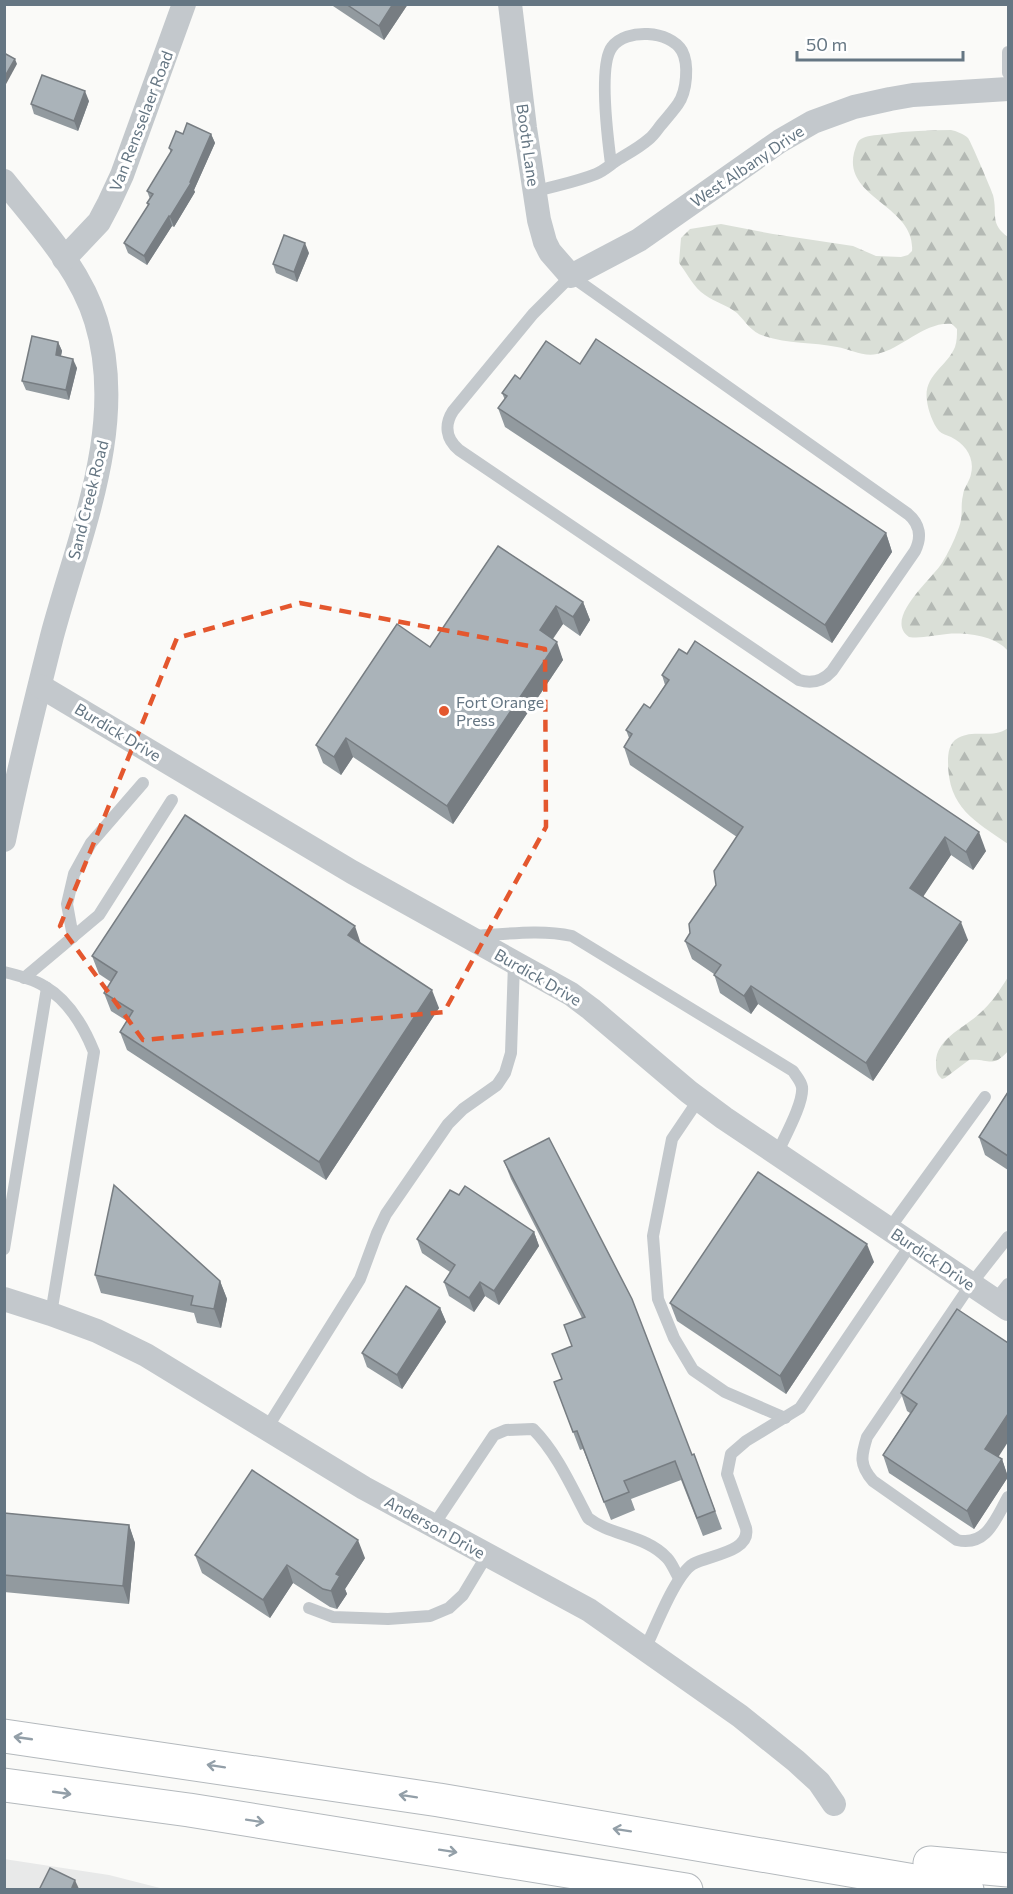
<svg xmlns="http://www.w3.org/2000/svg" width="1013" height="1894" font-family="Commissioner,sans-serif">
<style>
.built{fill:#e8e9e9}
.forest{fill:url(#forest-firs)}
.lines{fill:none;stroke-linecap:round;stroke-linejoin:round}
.motorway-casing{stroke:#b4b9bd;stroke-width:35}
.service{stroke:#c3c8cc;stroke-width:12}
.minor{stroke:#c3c8cc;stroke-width:24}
.motorway{stroke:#fff;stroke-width:33}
.wall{fill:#929a9f}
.shaded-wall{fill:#777d82}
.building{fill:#aab3b9;stroke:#777d82;stroke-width:1.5}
.oneway{stroke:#939fa8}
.marked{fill:none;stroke:#e4572e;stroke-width:4.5;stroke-dasharray:12 8;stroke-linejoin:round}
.poi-dot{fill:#e4572e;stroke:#fff;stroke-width:2}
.labels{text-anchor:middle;stroke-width:6;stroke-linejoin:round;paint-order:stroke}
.street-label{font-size:16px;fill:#657683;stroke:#fff}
.poi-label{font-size:16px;fill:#657683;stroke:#fff;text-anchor:start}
</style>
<defs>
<pattern id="forest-firs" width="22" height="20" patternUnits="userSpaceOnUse" patternTransform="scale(1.5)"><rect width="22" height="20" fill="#dadfd7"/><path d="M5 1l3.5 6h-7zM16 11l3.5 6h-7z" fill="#b4b9b4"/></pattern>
</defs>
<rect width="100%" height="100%" fill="#fafaf8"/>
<path class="built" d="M4,1859L109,1875L164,1889H5Z"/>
<g class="forest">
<path d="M951,130C956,131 964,134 968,138C971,142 991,189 993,195C998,215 989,223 1008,237V651C996,636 966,632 947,634C934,635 921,639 909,637C883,619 932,579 942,563C948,553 954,541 958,530C964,516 960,507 963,495C964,487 970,481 971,474C975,457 965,444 951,437C947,435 942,434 939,431C933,424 928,410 927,401C923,375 947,367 955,347C957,341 957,335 957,329L952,324C925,321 902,349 877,354C863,357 850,349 837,347C813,342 788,344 764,336C751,332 746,322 737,313C727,305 715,302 705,295C694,288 687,273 679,263L681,238L690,229L721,224L773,234L853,246L876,256L901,257L908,255L912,251C916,206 843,198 854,153C856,147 857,140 863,138C869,135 879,135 886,134C907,131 929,130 951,130Z"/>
<path d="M1008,728V844C975,821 948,808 948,762C948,753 949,743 958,738C973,729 994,739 1008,728Z"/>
<path d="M1008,977V1051C992,1069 989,1058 969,1060L945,1078L942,1079C936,1074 936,1069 936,1062C936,1039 964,1028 979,1014C991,1004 1000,990 1008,977Z"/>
</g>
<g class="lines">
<g class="motorway-casing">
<g id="motorway">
<path d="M4,1736L439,1800L967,1890"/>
<path d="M4,1785L189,1810L686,1890"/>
<path d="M930,1863L1008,1870"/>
</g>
</g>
<g class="service">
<path d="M1008,52V73"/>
<path d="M534,192C554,186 576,182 596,174C604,171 611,164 619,159C629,153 640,147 649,139C654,135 657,130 661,125C667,118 673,111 678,104C687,91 689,64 682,51C670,30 626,28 612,47C598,65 608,141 611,164"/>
<path d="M571,276L908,514C920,524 922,537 915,551L832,671C823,681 812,684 799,680L459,450C446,439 444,425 453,411L533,314Z"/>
<path d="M476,936C508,934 541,929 572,936L793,1071C796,1076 801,1081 802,1087C804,1103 784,1138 777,1154"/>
<path d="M73,937L67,904L74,874L91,843L143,783"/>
<path d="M4,972C17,975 33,979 44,986C68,1000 84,1027 94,1052L51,1314"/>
<path d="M24,978L99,915L172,800"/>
<path d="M699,1099L672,1139L653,1236L658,1299L674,1338L693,1370L725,1392L785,1418"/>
<path d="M889,1229L985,1097"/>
<path d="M1008,1237L971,1284L867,1437C861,1456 859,1465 873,1481L957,1540C987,1547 996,1518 1008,1497"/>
<path d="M4,1249L47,988"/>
<path d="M995,1300L1008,1284"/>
<path d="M267,1428L360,1279L377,1233L386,1214L448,1124L463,1109L497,1085L505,1073L511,1053L514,963"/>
<path d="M433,1526L494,1435L506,1430L533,1429C557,1453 572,1488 588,1518C611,1536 646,1535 667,1558C672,1563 675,1572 679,1578"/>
<path d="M309,1608L333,1617L388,1619L430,1616L449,1608L463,1595L487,1555"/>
<path d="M645,1649C655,1629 675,1575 693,1564C709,1555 751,1552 746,1528L727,1474L731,1454L746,1441L800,1408L911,1244"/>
</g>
<g class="minor">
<path d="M510,4L525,128L539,220L545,242L550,252L571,276L639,240L780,141L813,122L854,107L890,99L913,95L1008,89"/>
<path d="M4,181C38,224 80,268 96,321C128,425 79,535 52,636C35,703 18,771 4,840"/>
<path d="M64,259L99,222L109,203L122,175L184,4"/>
<path d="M40,686L352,872L571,994L591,1009L689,1092L724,1118L1008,1309"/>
<path d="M4,1299L51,1314L97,1331L146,1355L364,1488L589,1610L740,1716L796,1761L819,1782L834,1804"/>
</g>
<use href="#motorway" class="motorway"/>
</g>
<g class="wall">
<path d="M330,4H408L384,40Z"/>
<path d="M89,101L78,131L34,114L31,104Z"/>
<path d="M183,134H211L215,143L194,190L195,192L174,227L172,226L147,265L128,253L124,243L148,206L147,203L150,199L147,191L171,153L169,148Z"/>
<path d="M309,253L297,282L276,273L273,264Z"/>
<path d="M58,342L62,351L61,356L77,368L69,400L26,390L22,381Z"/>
<path d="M520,379L886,533L892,552L832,643L505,427L498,408L505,400L502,393Z"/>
<path d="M498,546L583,602L590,620L580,636L563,624L553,639L563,660L453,824L353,757L341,775L323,763L316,745L430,647Z"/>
<path d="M662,675L986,851L973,870L951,855L923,896L968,940L873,1081L758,1004L751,1014L720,993L714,974L692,959L685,941L690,933L716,885L737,837L630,765L624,747L629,738L626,730L650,708L665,685Z"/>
<path d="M361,944L439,1008L326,1180L127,1050L120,1032L127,1021L111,1011L104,993L111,982L99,974L92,956Z"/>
<path d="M1008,1092V1170L985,1155L979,1137Z"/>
<path d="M504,1161L692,1455L694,1454L722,1529L703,1536L681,1480L631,1499L635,1510L611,1520L583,1449L580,1450L554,1382L561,1379L582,1318L511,1179Z"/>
<path d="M459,1195L534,1232L539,1246L499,1305L485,1296L474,1312L449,1296L444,1282L450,1272L422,1253L417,1239Z"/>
<path d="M874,1262L786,1394L677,1321L670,1303Z"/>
<path d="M95,1275L220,1281L227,1299L221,1328L197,1323L194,1313L101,1293Z"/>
<path d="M440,1308L446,1322L402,1389L367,1367L362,1353Z"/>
<path d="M901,1393L1002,1459L1008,1477L974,1529L889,1473L883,1455L910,1413L907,1411Z"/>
<path d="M4,1513L129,1525L135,1543L129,1604L4,1592Z"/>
<path d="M195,1555L365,1558L345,1589L347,1594L337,1609L330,1607L293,1583L270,1618L202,1573Z"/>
</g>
<g class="shaded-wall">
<path d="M393,4H408L384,40L379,26Z"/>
<path d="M15,59L17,64L5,86L4,78Z"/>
<path d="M85,91L89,101L78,131L74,121Z"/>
<path d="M211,134L215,143L194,190L195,192L174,227L170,217L190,182Z"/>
<path d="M169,216L172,226L147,265L144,256Z"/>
<path d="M305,243L309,253L297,282L294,272Z"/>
<path d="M58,342L62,351L59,364L56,355Z"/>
<path d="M73,359L77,368L69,400L66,390Z"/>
<path d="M886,533L892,552L832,643L825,625Z"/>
<path d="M583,602L590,620L580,636L573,617Z"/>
<path d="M556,606L563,624L546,648L540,630Z"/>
<path d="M557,642L563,660L453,824L447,806Z"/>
<path d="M346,738L353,757L341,775L334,757Z"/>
<path d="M979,832L986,851L973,870L966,852Z"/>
<path d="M945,837L951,855L917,906L910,888Z"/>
<path d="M961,922L968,940L873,1081L866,1063Z"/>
<path d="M355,926L361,944L348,935Z"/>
<path d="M751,986L758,1004L751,1014L744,996Z"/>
<path d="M432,990L439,1008L326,1180L319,1162Z"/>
<path d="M534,1232L539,1246L499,1305L494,1291Z"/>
<path d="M867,1244L874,1262L786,1394L780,1376Z"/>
<path d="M220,1281L227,1299L221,1328L214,1309Z"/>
<path d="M480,1282L485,1296L474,1312L469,1298Z"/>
<path d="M440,1308L446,1322L402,1389L397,1375Z"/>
<path d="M1008,1414V1442L992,1467L985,1449Z"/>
<path d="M1002,1459L1008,1477L974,1529L967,1511Z"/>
<path d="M129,1525L135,1543L129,1604L123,1586Z"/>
<path d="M358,1540L365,1558L345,1589L347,1594L337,1609L331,1591L336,1574Z"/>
<path d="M287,1565L293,1583L270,1618L263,1600Z"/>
<path d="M75,1880L79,1889L71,1890Z"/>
</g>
<g class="building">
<path d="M346,4H393L379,26Z"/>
<path d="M4,53L15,59L4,78Z"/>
<path d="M42,75L85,91L74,121L31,104Z"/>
<path d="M187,123L211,134L190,182L191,183L170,217L169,216L144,256L124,243L149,204L147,203L153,194L147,191L172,150L169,148L176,131L183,134Z"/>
<path d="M284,235L305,243L294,272L273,264Z"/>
<path d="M32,336L58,342L56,355L73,359L66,390L22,381Z"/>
<path d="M596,339L886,533L825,625L498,408L507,396L502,393L515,375L520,379L546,341L580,364Z"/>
<path d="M498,546L583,602L573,617L556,606L540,630L557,642L447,806L346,738L334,757L316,745L397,624L430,647Z"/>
<path d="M695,641L979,832L966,852L945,837L910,888L961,922L866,1063L751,986L744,996L714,975L721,965L685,941L690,933L689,924L716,885L714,871L743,827L624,747L632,734L626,730L644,704L650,708L669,680L662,675L679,649L687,654Z"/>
<path d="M185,815L355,926L348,935L432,990L319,1162L120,1032L133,1011L104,993L117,972L92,956Z"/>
<path d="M1008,1092V1156L979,1137Z"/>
<path d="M549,1138L632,1299L692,1455L694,1454L715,1511L697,1518L675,1461L624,1481L629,1492L604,1502L577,1431L573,1432L554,1382L562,1379L552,1354L572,1346L564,1325L585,1317L504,1161Z"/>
<path d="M758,1172L867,1244L780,1376L670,1303Z"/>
<path d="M114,1185L220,1281L214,1309L191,1305L193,1296L95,1275Z"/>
<path d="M465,1186L534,1232L494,1291L480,1282L469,1298L444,1282L455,1265L417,1239L450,1190L459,1195Z"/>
<path d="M406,1286L440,1308L397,1375L362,1353Z"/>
<path d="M957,1309L1008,1343V1414L985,1449L1002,1459L967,1511L883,1455L917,1404L901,1393Z"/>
<path d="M252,1470L358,1540L336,1574L340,1576L331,1591L323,1589L287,1565L263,1600L195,1555Z"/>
<path d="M4,1513L129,1525L123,1586L4,1575Z"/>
<path d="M50,1868L75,1880L71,1890H39Z"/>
</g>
<defs><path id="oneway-shaft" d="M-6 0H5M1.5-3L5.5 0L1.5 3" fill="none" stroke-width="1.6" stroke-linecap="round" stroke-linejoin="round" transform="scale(1.5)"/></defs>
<g class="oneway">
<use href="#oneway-shaft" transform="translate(23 1738) rotate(-172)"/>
<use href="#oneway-shaft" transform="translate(216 1766) rotate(-171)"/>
<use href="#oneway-shaft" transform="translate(62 1793) rotate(8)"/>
<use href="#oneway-shaft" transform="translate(408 1796) rotate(-171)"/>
<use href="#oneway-shaft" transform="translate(255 1821) rotate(9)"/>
<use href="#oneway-shaft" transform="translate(622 1830) rotate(-171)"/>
<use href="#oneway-shaft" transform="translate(448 1851) rotate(9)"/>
</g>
<path class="marked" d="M300,603L545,649L546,827L444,1012L143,1040L60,926L177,638Z"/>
<circle class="poi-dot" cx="444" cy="711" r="6"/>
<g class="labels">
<g class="street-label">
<text transform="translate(141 121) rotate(-69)" y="6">Van Rensselaer Road</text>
<text transform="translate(528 145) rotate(82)" y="6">Booth Lane</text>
<text transform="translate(747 166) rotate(-34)" y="6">West Albany Drive</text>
<text transform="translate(88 500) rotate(-76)" y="6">Sand Creek Road</text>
<text transform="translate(118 732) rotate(31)" y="6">Burdick Drive</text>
<text transform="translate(538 977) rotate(30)" y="6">Burdick Drive</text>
<text transform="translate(933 1259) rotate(34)" y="6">Burdick Drive</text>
<text transform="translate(435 1527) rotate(29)" y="6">Anderson Drive</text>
</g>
<g class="poi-label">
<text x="456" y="708">Fort Orange<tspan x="456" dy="18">Press</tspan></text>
</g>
</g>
<rect width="1013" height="1894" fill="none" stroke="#657683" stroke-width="12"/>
<path d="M797 51v9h166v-9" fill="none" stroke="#657683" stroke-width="3"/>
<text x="806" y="51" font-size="18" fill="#657683" stroke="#ffffff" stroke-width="4.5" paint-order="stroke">50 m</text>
</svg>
